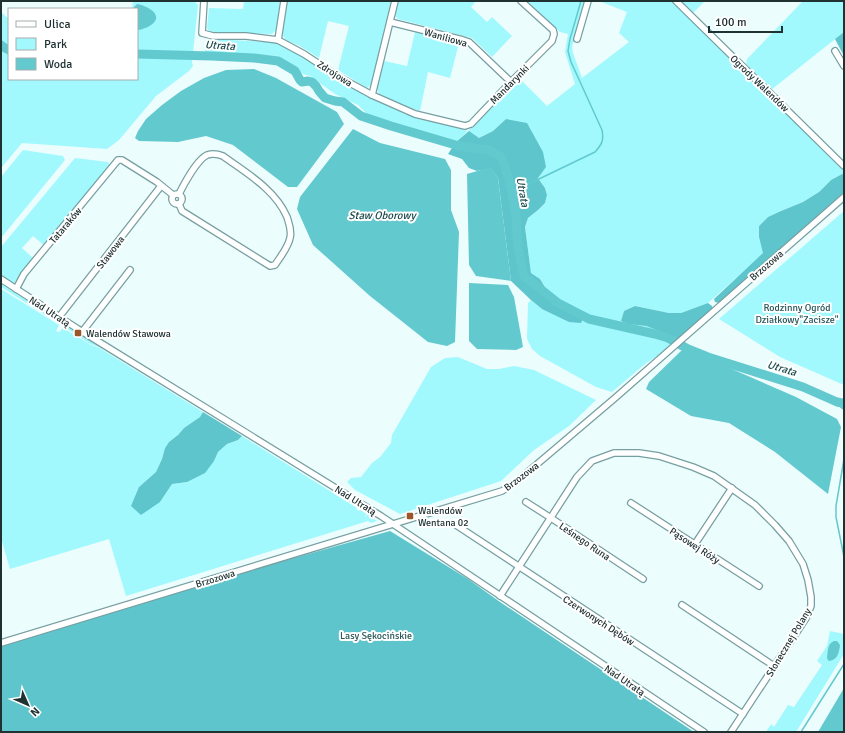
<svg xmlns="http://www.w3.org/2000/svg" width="845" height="733" font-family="Signika,sans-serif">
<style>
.green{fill:#a1f9fe}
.forest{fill:#5dc5cb}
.water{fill:#62c9cf}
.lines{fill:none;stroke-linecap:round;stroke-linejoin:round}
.stream{stroke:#62c9cf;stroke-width:1.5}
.river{stroke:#62c9cf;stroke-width:9}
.minor-casing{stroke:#779fa1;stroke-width:8}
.minor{stroke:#fff;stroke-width:5.5}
.poi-dot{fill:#9b562a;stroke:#fff;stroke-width:1.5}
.labels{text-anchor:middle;stroke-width:4;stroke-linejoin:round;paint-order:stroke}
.street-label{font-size:10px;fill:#203132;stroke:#fff}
.park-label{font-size:10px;fill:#275558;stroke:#fff}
.poi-label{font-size:10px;fill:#203132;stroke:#fff;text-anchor:start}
.water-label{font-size:11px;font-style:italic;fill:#19484a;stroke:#fff}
</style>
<rect width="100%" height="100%" fill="#ecfdfe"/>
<g class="green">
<path d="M133,1H194L198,5L192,62L193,66L189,71L156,96L119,140L107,149L22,143L1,168V12L9,19V79H137V9H132Z"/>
<path d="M244,1H280L276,30L272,34L210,32L207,28L209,8L243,9Z"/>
<path d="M287,1H391L371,85L367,88L338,70L349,26L328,21L319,58L300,46L286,40L282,35Z"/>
<path d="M399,1H476L471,7L487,22L492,17L512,36L492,57L472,38L398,19L395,16Z"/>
<path d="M527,1H585L572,47L573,53L582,78L629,42L619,33L627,12L599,1H672L844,170V173L831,180L819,192L803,202L781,211L768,217L759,226V237L764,253L708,303L681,313H669L635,306L624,311L621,321L628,324L646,326L675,337L678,339L669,348L645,364L612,392L596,387L540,356L532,349L527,339L528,303L531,300L542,309L585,313L568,308L546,289L540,279L531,273L525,227L528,218L538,210L545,203L547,195L545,188L538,177L506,119L493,131L479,138L468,131L456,142L443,138L434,137L425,133L411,130L368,115L358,105L335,94L310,76L303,74L276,56L205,53L206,42L210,39L271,42L278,44L297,53L364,94L405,114L468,131L520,79L547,106L575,84L565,52L568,34L560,32Z"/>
<path d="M681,1H705L693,13Z"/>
<path d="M803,1H844V32L771,90L746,64L747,59Z"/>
<path d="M415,32L459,43L450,78L428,72L420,111L407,107L379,94L377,89L384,61L407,66Z"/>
<path d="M23,150L63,156L65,160L1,238V177Z"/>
<path d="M75,158L108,162L110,166L45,246L33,236L22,248L34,259L14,283L1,275V247Z"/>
<path d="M844,211V385L780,357L719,319Z"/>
<path d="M1,283L53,316L52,318L45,315L1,287Z"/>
<path d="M1,289L59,325L56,331L59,332L63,328L91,345L100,348L106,352L203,412L200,417L184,428L178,435L169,442L165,448L162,459L156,472L139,487L160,502L172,484L187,482L214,461L218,452L227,444L238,440L242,436L357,508L356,509L359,511L360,510L367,514L365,516L366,517L367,514L377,521L371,523L368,521L126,596L109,539L10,569L1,538Z"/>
<path d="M62,321L66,324V325L76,331V332L79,334L80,333L205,410V411L105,349L90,344L60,324Z"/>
<path d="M458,357L487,369H499L514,366L534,370L596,400L569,426L534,450L501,481L400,514L355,490L347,482L351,478L361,477L372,463L380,457L391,443L392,435L431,367L445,358Z"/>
<path d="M830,631L844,634V654L796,732H766L771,724L774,727L788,705L794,707L822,665L817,661L827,646Z"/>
</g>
<g class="forest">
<path d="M844,32V56L835,39Z"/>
<path d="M506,119L527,123L543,152L546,167L538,178L545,188L547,195L545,203L538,210L528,218L525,227L531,273L540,279L546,289L568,308L585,313L581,323L569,322L542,309L531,300L511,281L498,178L491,168L477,171L469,168L462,159L448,154L456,142L469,131L479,138L493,131Z"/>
<path d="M844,173V192L719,303L715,302L714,299L763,253L759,237V226L768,217L781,211L803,202L819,192L831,180Z"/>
<path d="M708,303L712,306L713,309L678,339L675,337L646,326L628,324L621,321L624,311L635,306L669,313H681Z"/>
<path d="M203,412L242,436L238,440L227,444L218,452L214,461L205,473L187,482L172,484L160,502L141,515L131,506L139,487L156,472L162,459L165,448L169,442L178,435L184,428L200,417Z"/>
<path d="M390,531L468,579L500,602L694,732H1V644L120,607Z"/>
</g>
<g class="water">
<path d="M137,4C143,5 154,9 156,16C158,24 143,30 137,30V9H134V7Z"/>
<path d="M254,69L276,78L337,112L344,124L297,187H288L233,145L206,136L178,142L139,141L135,138L138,131L146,119L162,105L181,91L204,78L226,70Z"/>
<path d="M353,129L380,143L445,159L451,170V210L459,232L455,342L447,346L428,342L370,296L313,245L297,209L300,197Z"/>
<path d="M491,167L498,178L511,281L476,276L469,265L467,174Z"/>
<path d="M469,283L508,285L514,297L523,347L516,350L477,349L469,341Z"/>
<path d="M688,350L796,397L837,419L841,427L828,494L775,452L729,423L691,416L646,389L649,382L681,351Z"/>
<path d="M834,641H837L840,645C839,652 838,660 829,661L828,660L827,658C828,651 827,644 834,641Z"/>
<path d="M844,688V732H818Z"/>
</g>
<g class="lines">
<g class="stream">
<path d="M512,192L595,152C602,144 604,141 602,130L571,62L568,51L570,39L581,1"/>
<path d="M844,459L836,506V517L844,557"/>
<path d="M801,732L844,664"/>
</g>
<g class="river">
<path d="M1,45L5,48L9,50"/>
<path d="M137,54L211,56L254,58L278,61L295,71L300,80L302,82L308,81L312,82L316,86L319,91L325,98L335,101L343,102L361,116L391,126L459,146L489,150L501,157L505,166L512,192L516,216L518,248L524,276L558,303L589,319L655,334L668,338L688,349L708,357L803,387L837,402L842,403L844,405"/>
</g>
<g class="minor-casing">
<g id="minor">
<path d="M204,1L202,33L213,36H246L278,40L304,54L339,77L372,95L415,114L465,126L471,124L511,82L552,41L554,34L553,30L521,1"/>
<path d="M676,1L844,166"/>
<path d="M390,22L463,40L469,42L511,82"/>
<path d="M577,39L588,1"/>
<path d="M278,40L284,1"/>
<path d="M835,51L844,66"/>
<path d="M372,95L395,1"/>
<circle cx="177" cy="199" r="5"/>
<path d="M179,204L182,211L270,266L275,265C280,257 288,248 290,238C292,230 289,224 287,217C275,189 246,173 223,156C218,154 213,153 207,155C197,160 184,184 179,194"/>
<path d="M1,279L78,329L381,516L704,732"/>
<path d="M16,289L24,274L118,160H122L157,182L173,195"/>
<path d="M59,317L161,186"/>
<path d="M82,332L130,270"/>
<path d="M526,502L551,518L643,579"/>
<path d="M631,503L759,586"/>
<path d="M456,525L743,714"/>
<path d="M695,544L732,488"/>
<path d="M500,596L577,477L592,461L614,453H639L659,456L693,467L714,476L755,505L775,525L789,541L803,564L808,580L811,597V606L806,618L731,732"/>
<path d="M682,605L774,666"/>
<path d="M1,643L502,491L516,482L615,398L844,197"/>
</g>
</g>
<use href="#minor" class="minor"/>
</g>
<g class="poi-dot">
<rect x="74" y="329" width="8" height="8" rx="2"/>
<rect x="406" y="512" width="8" height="8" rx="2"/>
</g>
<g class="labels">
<g class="street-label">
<text transform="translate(446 37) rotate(16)" y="4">Waniliowa</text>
<text transform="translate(335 73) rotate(32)" y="4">Zdrojowa</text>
<text transform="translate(760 83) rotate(44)" y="4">Ogrody Walendów</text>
<text transform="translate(509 84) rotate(-45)" y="4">Mandarynki</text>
<text transform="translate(65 225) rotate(-50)" y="4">Tataraków</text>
<text transform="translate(110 252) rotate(-52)" y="4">Stawowa</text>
<text transform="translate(766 265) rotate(-41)" y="4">Brzozowa</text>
<text transform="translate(50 311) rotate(33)" y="4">Nad Utratą</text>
<text transform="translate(521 476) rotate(-37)" y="4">Brzozowa</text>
<text transform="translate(356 500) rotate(32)" y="4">Nad Utratą</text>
<text transform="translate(585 541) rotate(34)" y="4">Leśnego Runa</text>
<text transform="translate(695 545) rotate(33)" y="4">Pąsowej Róży</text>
<text transform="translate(215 578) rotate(-17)" y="4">Brzozowa</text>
<text transform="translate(599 620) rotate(33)" y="4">Czerwonych Dębów</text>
<text transform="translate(788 642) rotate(-59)" y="4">Słonecznej Polany</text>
<text transform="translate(625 680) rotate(34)" y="4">Nad Utratą</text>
</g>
<g class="park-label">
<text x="797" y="311">Rodzinny Ogród<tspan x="797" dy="12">Działkowy"Zacisze"</tspan></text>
<text x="376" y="639">Lasy Sękocińskie</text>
</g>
<g class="poi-label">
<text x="86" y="337">Walendów Stawowa</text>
<text x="418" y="514">Walendów<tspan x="418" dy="12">Wentana 02</tspan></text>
</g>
<g class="water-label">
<text transform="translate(220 45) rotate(4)" y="4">Utrata</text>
<text transform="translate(523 192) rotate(80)" y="4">Utrata</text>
<text x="382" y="219">Staw Oborowy</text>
<text transform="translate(782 368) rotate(17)" y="4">Utrata</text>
</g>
</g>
<rect width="845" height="733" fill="none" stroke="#203132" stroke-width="4"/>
<rect x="8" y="8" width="130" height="72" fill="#ffffff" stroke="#a6adad"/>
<rect x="16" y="21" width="20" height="6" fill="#ffffff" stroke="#a6adad"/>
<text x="44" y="28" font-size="12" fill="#203132">Ulica</text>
<rect x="16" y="38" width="20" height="12" fill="#a1f9fe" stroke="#a6adad"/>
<text x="44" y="48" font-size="12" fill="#203132">Park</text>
<rect x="16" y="58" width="20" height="12" fill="#62c9cf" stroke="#a6adad"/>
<text x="44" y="68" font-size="12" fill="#203132">Woda</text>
<g transform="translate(28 705) rotate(135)" stroke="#ffffff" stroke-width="3" paint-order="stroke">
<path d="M0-3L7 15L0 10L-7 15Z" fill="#203132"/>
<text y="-6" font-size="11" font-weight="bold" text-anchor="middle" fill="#203132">N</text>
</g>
<path d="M709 26v6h73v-6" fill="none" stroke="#203132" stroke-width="2"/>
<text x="715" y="26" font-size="12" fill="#203132" stroke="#ffffff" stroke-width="3" paint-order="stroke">100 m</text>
</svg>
